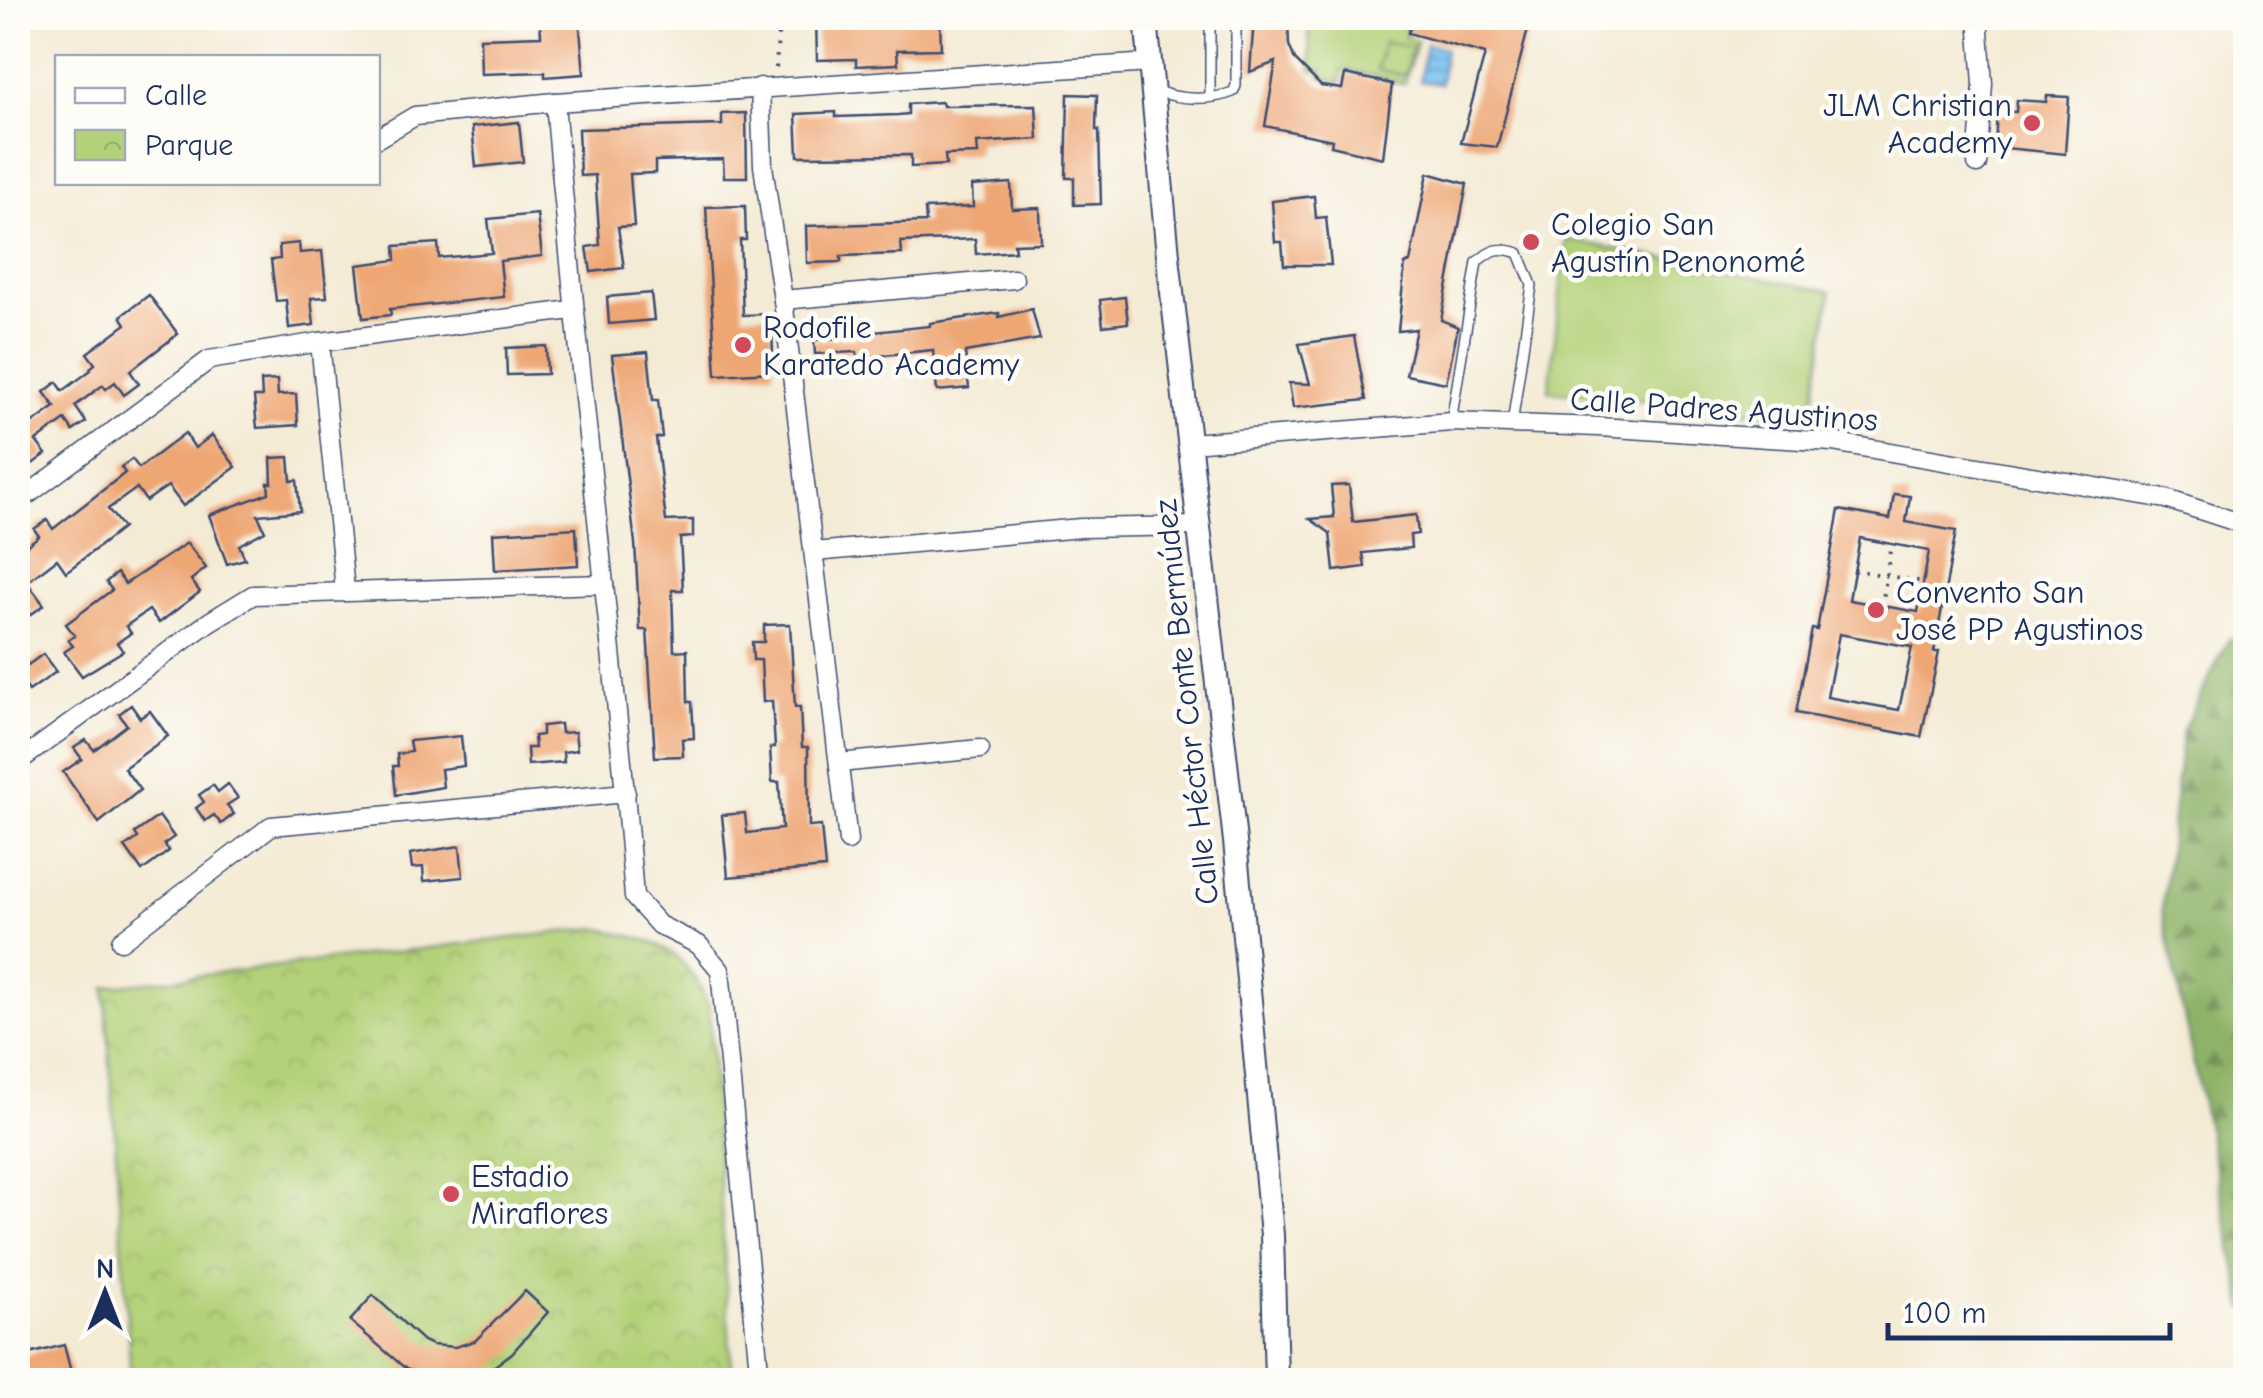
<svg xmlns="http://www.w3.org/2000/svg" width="2263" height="1398" font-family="'Comic Neue',sans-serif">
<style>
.grass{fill:#b3d178;stroke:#67806b;stroke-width:2.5}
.forest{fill:url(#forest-firs);stroke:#547163;stroke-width:2.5}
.park{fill:url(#park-crowns);stroke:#67806b;stroke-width:2.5}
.water{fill:url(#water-rules);stroke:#4877a6;stroke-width:2.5}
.building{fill:#eea673;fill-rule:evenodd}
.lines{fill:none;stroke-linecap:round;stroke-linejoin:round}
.service-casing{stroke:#3c4b70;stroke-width:12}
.minor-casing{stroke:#3c4b70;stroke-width:21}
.tertiary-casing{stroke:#3c4b70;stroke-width:26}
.path{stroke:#3c4b70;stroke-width:4;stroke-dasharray:2.5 8;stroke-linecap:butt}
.service{stroke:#fff;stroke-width:9}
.minor{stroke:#fff;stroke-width:18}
.tertiary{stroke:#fff;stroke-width:22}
.poi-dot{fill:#d1495b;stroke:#fdfcf7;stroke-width:4}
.labels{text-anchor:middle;stroke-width:9;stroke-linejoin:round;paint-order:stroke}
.poi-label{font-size:32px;fill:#1b2f5e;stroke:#fdfcf7;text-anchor:start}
.street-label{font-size:32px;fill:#1b2f5e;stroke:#fdfcf7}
</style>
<defs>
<pattern id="forest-firs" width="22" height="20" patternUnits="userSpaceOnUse" patternTransform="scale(2.5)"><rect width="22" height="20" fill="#8eb368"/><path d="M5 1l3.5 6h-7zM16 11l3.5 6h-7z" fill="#739259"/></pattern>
<pattern id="park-crowns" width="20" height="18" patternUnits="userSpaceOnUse" patternTransform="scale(2.5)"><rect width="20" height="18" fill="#b3d178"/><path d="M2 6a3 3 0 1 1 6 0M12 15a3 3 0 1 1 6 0" fill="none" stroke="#99b46a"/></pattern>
<pattern id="water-rules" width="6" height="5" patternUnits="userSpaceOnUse" patternTransform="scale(2.5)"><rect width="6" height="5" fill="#76bfef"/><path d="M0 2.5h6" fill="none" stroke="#609cc5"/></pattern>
</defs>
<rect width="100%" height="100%" fill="#fdfcf7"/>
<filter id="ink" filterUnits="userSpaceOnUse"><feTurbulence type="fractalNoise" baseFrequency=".01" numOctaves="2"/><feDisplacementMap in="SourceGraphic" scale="20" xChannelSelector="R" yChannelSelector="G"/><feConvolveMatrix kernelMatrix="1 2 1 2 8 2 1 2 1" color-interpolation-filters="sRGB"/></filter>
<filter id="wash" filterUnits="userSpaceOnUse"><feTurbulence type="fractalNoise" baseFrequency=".0048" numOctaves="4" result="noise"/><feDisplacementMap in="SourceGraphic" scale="40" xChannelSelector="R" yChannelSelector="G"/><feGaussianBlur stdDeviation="2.25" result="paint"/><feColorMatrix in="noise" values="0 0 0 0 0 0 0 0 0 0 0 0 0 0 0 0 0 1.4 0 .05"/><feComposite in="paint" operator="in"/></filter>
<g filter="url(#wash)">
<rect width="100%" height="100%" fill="#f4ebd5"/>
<g class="grass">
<path d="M1307,18H1411L1405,37L1417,41L1404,84L1347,70L1342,71L1340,83L1321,77L1322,71H1312Z"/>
<path d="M1566,239L1831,292L1811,418L1549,391Z"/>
</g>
<path class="forest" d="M2229,639H2246L2245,1311L2162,910L2183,730Z"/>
<g class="park">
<path d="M1384,42L1413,47L1405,75L1377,70Z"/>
<path d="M596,928C658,941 683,946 709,1007L732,1380H131L105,987Z"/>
</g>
<path class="water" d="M1426,44L1445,49L1440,84L1420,81Z"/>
<g id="blocks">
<g class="building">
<path d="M579,18L584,74L545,77V72L481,74L480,38L541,36L540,19Z"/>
<path d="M816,18H940L941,49L897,50L898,64L856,66V59L817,60Z"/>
<path d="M1254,18H1288L1289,45L1295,60L1321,86L1342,89L1345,74L1392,84L1383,158L1331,146L1332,140L1265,126L1276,62L1250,72Z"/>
<path d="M1413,18H1531L1497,147L1461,143L1485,54L1408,33Z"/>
<path d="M1068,94L1097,95L1096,130H1099L1101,204L1074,205V178H1066Z"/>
<path d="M2047,96L2069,97L2065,154L1995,147L1997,111L2016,112L2017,100L2046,102Z"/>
<path d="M942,102L943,106L1036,105L1038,139L977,143L978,154L945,155L946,165L911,167V155L798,156L796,114L836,112V117L898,115L908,114V104Z"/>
<path d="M746,113L747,177H724L723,159L655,161V173L630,174L634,226L618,227L624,268L591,272L587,247L600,245L595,175L580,176L578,129L722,125V114Z"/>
<path d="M519,122L523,162L476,167L472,127Z"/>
<path d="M1428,173L1467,184L1441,320L1458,327L1446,383L1406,375L1416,329L1398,331L1405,264L1410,262Z"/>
<path d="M1011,183L1012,209L1040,208L1041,243L1014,244L1015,251L976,254L975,239L901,242L902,254L841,256V262L807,263L806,226L926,222L925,209L973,207L972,186Z"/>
<path d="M1314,196L1316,218L1326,217L1331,265H1284L1282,242H1275L1272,201Z"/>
<path d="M745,206L746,240H740L743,315L771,314L774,372L716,375L706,207Z"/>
<path d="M537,214L542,256L500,261L504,297L390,309L391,315L363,318L357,265L396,260L395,246L438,243L439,258L492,253L488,219Z"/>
<path d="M299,243L300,253L322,251L327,297L311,298L314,325L289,328L286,300L276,301L271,260L280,259L279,245Z"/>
<path d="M651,293L654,320L609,324L607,297Z"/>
<path d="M149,295L178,334L130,371L139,384L124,395L115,382L106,389L103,385L75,406L86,422L73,431L65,420L36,441L46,454L31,465L18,447V415L26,428L55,407L44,392L57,382L63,391L91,370L90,368L95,364L87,353L126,324L121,316Z"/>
<path d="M1125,297L1128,323L1103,326L1100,300Z"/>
<path d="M1032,309L1040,339L965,352L969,388L937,391L933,350L858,358L857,352L815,354L814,340L856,338L855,334L930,326V323L999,313V317Z"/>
<path d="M1354,336L1366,400L1293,408L1289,383L1310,384L1299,344Z"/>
<path d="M546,346L547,374L507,375L506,348Z"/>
<path d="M648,352L653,400H658L662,437L656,438L666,521L693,520V537L680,538L683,590H672L674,651L687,650L688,702H692L694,738L682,739L683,756L655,757L647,630H640L635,543L612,355Z"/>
<path d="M277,380L278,395L296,394L298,425L257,428L254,397H262L261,381Z"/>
<path d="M185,433L195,448L212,435L236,467L183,506L168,486L146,501L137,488L108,509L123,528L66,572L57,559L27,582L44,605L18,624V552L39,536L34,529L47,520L53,529L125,473L121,467L132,459L139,468Z"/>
<path d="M289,457L291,481L297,480L300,511L258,515L265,531L239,545L245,559L227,564L209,515L269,493L268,483H272L271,458Z"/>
<path d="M1349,485L1353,522L1416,515L1418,534L1410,535L1411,548L1363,553L1365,567L1334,571L1330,533L1310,519L1334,517L1331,486Z"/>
<path d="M1894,494L1910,496L1906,522L1956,531L1934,652H1939L1921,737L1796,713L1812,629L1817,630L1839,510L1890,519ZM1860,538L1929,551L1918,612L1849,600ZM1839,634L1912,647L1899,710L1827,697Z"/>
<path d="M576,528L578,565L495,570L493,533Z"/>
<path d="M187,543L206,568L191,580L200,592L159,623L149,610L126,626L131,633L117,643L123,651L82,676L64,652L73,646L68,640L75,636L66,624L112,590L106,582L117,573L125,584Z"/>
<path d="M790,624L795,707H800L802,747H808L809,827L821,826L825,868L728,877L722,815L745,813L747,833L782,829L779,782H772L770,748L775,747L772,701L763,702L761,660H753L752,642H764V625Z"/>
<path d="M18,651L28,665L43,654L56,672L29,691L18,676Z"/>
<path d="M131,705L140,718L150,711L168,736L124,768L140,790L99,823L63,772L82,759L74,748L86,740L94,750L127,725L119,714Z"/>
<path d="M560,724L561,733L575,732L577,750L563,752L564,762L528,765L527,748H535L534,736L542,735V726Z"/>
<path d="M461,736L464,766L441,769L443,787L396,795L393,766H398L397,754L411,752L409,741Z"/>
<path d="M228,784L238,798L227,805L234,814L221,824L214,815L205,821L196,808L204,802L199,795L213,785L218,792Z"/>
<path d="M159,816L174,837L164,844L169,851L142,871L125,847L138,838L135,833Z"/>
<path d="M460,846L463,877L424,881L423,867L412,868L410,854Z"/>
<path d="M525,1291L548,1312L512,1353L496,1365L476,1376L458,1379L432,1378L406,1369L350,1321L373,1295L423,1341L432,1345L455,1347L475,1341Z"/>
<path d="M64,1345L73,1380H22L18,1357Z"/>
</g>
</g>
</g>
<g filter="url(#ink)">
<use href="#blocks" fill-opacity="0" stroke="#3c4b70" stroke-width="2.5"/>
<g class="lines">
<g class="service-casing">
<g id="service">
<path d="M1210,18V97"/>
<path d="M1157,91C1180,100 1210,101 1233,92L1236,86V18"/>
<path d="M1451,422L1477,262C1493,248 1499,247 1519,253L1532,285L1512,425"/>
</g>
</g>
<g class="minor-casing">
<g id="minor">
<path d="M760,87L763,166L783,300L848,841"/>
<path d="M378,138L415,116L555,102"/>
<path d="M1977,164L1983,84L1978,18"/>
<path d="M783,300L1014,279"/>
<path d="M320,342L345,590"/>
<path d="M1191,443L1451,422L1599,427L1832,442L2166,499L2246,525"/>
<path d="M18,502L209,360L320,342L572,310"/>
<path d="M814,552L1081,528L1200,526"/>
<path d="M18,762L209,622L253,595L604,584"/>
<path d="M839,763L980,749"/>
<path d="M121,941L271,826L626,793"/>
<path d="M760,1380L720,970L699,945L659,925L634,897C613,631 577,367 555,102L1151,63"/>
</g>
</g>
<g class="tertiary-casing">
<path id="tertiary" d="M1146,18L1169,266L1235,841L1272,1235L1276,1380"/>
</g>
<g class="path">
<path d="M776,68L779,18"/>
<path d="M1854,570L1923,582"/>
<path d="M1882,606L1891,544"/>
</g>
<use href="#service" class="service"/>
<use href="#minor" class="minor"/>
<use href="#tertiary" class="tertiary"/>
</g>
</g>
<g class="poi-dot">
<circle cx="2032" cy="123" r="10"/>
<circle cx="1531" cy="242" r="10"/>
<circle cx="743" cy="345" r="10"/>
<circle cx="1876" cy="610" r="10"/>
<circle cx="451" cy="1194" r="10"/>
</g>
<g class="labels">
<g class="poi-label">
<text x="2012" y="116" text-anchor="end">JLM Christian<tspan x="2012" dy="37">Academy</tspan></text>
<text x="1551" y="235">Colegio San<tspan x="1551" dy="37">Agustín Penonomé</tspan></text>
<text x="763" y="338">Rodofile<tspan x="763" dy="37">Karatedo Academy</tspan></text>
<text x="1896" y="603">Convento San<tspan x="1896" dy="37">José PP Agustinos</tspan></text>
<text x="471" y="1187">Estadio<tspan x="471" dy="37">Miraflores</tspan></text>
</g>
<g class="street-label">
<text transform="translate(1724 409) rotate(4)" y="11">Calle Padres Agustinos</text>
<text transform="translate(1186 702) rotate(-96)" y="11">Calle Héctor Conte Bermúdez</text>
</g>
</g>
<rect width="2263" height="1398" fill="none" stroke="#fdfcf7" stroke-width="60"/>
<rect x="55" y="55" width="325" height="130" fill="#fdfcf7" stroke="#a3aaba" stroke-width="2.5"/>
<rect x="75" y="88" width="50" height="15" fill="#ffffff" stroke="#a3aaba" stroke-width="2.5"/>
<text x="145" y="105" font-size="30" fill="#1b2f5e">Calle</text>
<rect x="75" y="130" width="50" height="30" fill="url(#park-crowns)" stroke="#a3aaba" stroke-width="2.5"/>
<text x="145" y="155" font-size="30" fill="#1b2f5e">Parque</text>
<g transform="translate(105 1293)" stroke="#fdfcf7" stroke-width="8" paint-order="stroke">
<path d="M0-8L18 38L0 25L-18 38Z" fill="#1b2f5e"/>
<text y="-15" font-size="28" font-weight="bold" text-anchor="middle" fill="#1b2f5e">N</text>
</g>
<path d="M1888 1323v15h282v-15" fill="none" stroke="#1b2f5e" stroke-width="5"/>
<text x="1903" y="1323" font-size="30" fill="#1b2f5e" stroke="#fdfcf7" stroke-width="8" paint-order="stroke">100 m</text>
</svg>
